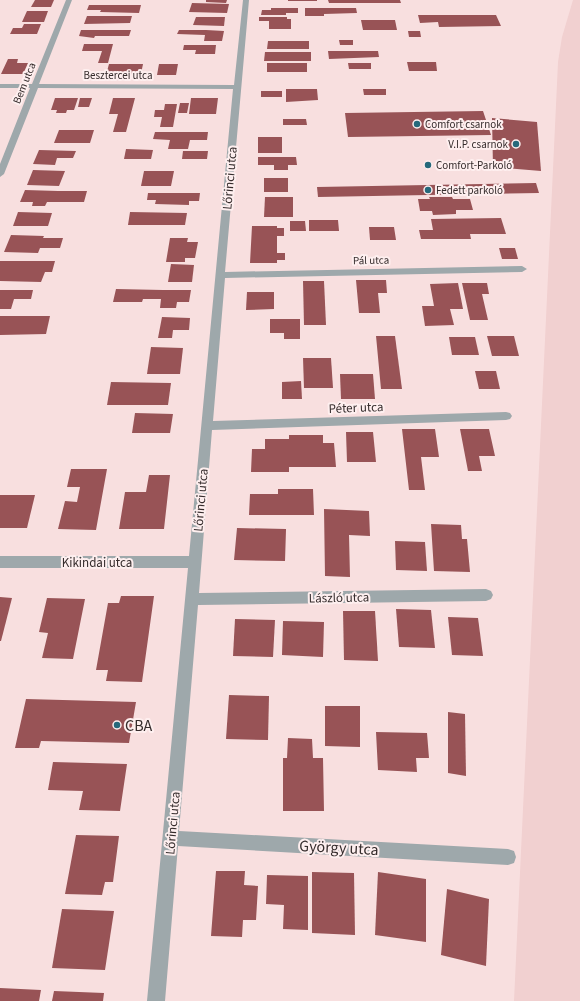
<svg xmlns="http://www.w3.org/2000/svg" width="580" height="1001" font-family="'Source Sans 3',sans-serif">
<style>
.built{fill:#f1d0d0}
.building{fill:#985356}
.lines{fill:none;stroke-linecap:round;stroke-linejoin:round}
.street{fill:#9ea8ab;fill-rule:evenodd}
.poi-dot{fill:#26697b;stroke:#feefef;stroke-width:1.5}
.labels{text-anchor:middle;stroke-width:4;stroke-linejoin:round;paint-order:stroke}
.far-street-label{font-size:11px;fill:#352c2c;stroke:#feefef}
.far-poi-label{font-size:11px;fill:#352c2c;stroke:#feefef;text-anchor:start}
.street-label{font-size:13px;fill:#352c2c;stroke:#feefef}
.near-poi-label{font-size:16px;fill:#352c2c;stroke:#feefef;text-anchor:start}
.near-street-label{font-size:16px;fill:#352c2c;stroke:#feefef}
</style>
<rect width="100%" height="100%" fill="#f8dfdf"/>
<path class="built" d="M573,0H580V1001H514L558,62L562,37Z"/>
<g class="building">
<path d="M35,0H54L51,7H31Z"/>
<path d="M206,0H227L226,3L206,2Z"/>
<rect x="288" y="0" width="29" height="1"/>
<path d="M328,0H400L401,3H329Z"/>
<path d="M192,3L229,4L227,13L189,12Z"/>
<path d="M89,5H141L139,13L100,12L101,10H87Z"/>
<path d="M271,8H298V13H286V15H261L262,10H271Z"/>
<path d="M305,8H356L357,13L324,14V16H305Z"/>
<path d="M27,11H48L44,22H22Z"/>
<path d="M418,15H496L501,26L439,27L438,22L420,23Z"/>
<path d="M87,16H132L130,23L84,24Z"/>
<path d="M196,17H225L224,26L193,25Z"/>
<path d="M259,17H287V19H291V29H269V21H259Z"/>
<path d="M361,20H395L397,30H363Z"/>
<path d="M24,24H41L37,34H10L13,28H22Z"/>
<path d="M81,30H131L129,36H95L94,38L79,36Z"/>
<path d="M179,30H206L224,31L222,41H204L205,35L177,34Z"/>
<path d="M408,31H420L421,37H409Z"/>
<path d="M339,40H353V45H340Z"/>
<path d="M268,41H309V49H267Z"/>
<path d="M84,44H113L108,63H98L102,51H82Z"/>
<path d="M184,45H216L215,54H195L196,50H183Z"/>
<path d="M328,51H378L379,57L329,59Z"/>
<path d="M265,52H311V61H264Z"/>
<path d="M8,59H18L17,63H28L23,74H1Z"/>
<path d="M407,62H436L437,71H409Z"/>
<rect x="267" y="63" width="40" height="9"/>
<path d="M348,63H371V69H349Z"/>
<path d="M109,64H143L141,74L106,75Z"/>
<path d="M159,64H178L176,75H157Z"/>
<path d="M286,89H317L318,100L286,102Z"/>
<path d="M363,89H386V95H364Z"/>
<rect x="261" y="91" width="21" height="6"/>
<path d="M55,98H78L74,110H67L66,113H56L57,110H51Z"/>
<path d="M80,98H92L89,107H78Z"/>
<path d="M113,98H135L126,132H113L118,114H109Z"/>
<path d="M191,98H218L216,114H189Z"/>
<path d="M180,103H189L187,113H178Z"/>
<path d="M165,104H177L173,127H160L162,117H154L155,110H164Z"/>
<path d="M483,111L491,135L348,137L345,113Z"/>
<path d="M492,118L537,122L541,171L493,167Z"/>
<path d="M283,119H306L307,125H283Z"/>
<path d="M59,130H94L90,143H54Z"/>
<path d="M155,132H208L207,140H190L188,149H168L170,140L153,139Z"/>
<rect x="258" y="137" width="24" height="16"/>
<path d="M126,149L153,150L151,159H124Z"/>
<path d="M39,150L76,151L73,158H57L55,165L33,164Z"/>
<path d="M183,151H208L207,159H182Z"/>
<path d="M258,157H296L297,165H288V170H274V165H258Z"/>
<path d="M33,170L65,171L59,186L27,185Z"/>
<path d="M144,171H174L171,186H141Z"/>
<rect x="264" y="178" width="24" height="14"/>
<path d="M536,183L539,193L318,197L317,187Z"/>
<path d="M25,190L58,191H87L84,202H47L45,206H32L33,202H20Z"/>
<path d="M148,193H200L199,201H189V205L155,204L156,200H147Z"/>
<path d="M265,197H293V217H264Z"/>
<path d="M429,197H452L453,199H470L473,210H456V214L433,215L432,211H420L418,199H430Z"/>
<path d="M18,212L52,213L48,226H13Z"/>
<path d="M130,212L187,213L185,225H128Z"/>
<path d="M501,218L506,234H470L471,239H421L419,230H433L431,219Z"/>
<path d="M309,220H338L339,231H309Z"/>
<path d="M290,221H305L306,231H290Z"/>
<path d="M252,226H277V228H284V236H277V253H285V260H277V263H250Z"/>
<path d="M369,227H394L396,240H370Z"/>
<path d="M11,235L44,236L43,238H63L60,248H40L38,253L4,252Z"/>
<path d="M170,238H188L187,242H198L195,258H185V262H166Z"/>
<path d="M499,248H515L518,259H502Z"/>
<path d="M0,261H55L52,272H45L41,282L0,281Z"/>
<path d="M171,264L194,265L192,282H168Z"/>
<path d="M356,280H386L387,293H378L380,313H359Z"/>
<path d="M303,281H324L326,325H304Z"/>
<path d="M458,283L463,309H450L454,325L425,326L422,306H434L430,284Z"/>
<path d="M462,283H487L489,294H482L488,320H470Z"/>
<path d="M116,289L163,290H191L189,302H177L176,308H160L161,299H143L142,302H113Z"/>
<path d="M0,290H33L31,299H14L11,309H0Z"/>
<path d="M247,292H274V309L246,310Z"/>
<path d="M0,316H50L46,334L0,335Z"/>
<path d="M162,317L190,318L189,330H173L172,338H158Z"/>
<path d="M270,319H300V339H284V333H270Z"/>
<path d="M376,336H395L402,389H381Z"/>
<path d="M487,336H514L519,356H492Z"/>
<path d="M449,337H475L479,355H452Z"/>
<path d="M151,347L183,348L180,374H147Z"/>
<path d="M303,358H331L333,388H304Z"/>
<path d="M475,371H496L500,389H479Z"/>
<path d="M340,374H373L375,399H341Z"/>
<path d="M301,381L302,399H282V382Z"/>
<path d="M111,382L171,383L168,405H107Z"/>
<path d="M135,413L173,414L170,433H132Z"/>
<path d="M402,429H435L439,457H421L425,490H409Z"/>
<path d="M460,429H489L495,456H479L482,471H468Z"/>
<path d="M346,432H373L376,462H347Z"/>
<path d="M289,435H323V443H334L336,467H289V472H251L252,449H265V439H289Z"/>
<path d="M71,469H107L96,530L58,529L65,501L77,502L80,487H67Z"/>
<path d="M149,475H170L164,529H119L125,492H146Z"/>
<path d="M278,489H313L314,515H249L250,494H278Z"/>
<path d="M0,495H35L27,528H0Z"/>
<path d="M324,509L369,511L370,536L349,535L350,577L325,576Z"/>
<path d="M431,524L461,525L462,539H467L470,572L434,571Z"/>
<path d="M237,528L286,529L285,561L234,560Z"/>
<path d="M395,541L425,542L427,571L396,570Z"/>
<path d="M121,596H154L142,682L106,681L108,670H96L108,603H119Z"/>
<path d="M0,597L12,598L1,641H0Z"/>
<path d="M47,598L85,599L73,659L42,658L48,633L39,632Z"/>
<path d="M396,609L431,610L435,648L399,647Z"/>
<path d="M343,611H375L378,661L344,660Z"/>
<path d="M448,617L478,618L483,656L452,655Z"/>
<path d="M235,619L275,620L273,657L233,656Z"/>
<path d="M283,621L324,622L323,657L282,655Z"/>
<path d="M229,695L269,696L268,740L226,739Z"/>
<path d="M26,699L136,702L129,743L41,741L39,748H15Z"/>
<path d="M325,706H360V747L325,746Z"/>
<path d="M448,712L465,714L466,776L448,773Z"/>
<path d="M376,732L427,733L429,758H416L417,772L378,770Z"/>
<path d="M288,738L312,739L313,758H323L324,811H283V758H287Z"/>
<path d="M53,762L127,764L120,811L79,810L83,791L48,790Z"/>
<path d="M76,835L119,836L113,882H105L102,895L65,894Z"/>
<path d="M216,871H245L244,885L258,886L256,920H243L242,937L211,936Z"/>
<path d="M312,872L354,873L355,935L312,933Z"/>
<path d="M378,872L426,879V942L375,935Z"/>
<path d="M267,875L308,876V930L283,929L284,905L266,904Z"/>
<path d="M447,889L489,899L486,966L441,955Z"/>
<path d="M62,909L114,911L105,970L52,968Z"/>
<path d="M0,988L41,990L39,1001H0Z"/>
<path d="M54,991L104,993L103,1001H52Z"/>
</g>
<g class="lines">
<path class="street" d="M66,0H72L39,84L234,85L243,0H249L225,272L522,266L527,269L522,272L225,278L213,421L506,412L510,413L512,416L510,419L506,420L212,430L199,593L486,589L491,591L493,595L491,599L486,601L198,605L179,831L508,849L514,851L516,857L514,863L508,865L178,846L165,1001H147L188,568H0V556H189L233,89L38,88L4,174L0,177V164L30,88H0V84H32Z"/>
</g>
<g class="poi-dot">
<circle cx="417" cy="124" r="4"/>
<circle cx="516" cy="144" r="4"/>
<circle cx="428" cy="165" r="4"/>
<circle cx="428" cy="190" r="4"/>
<circle cx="117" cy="725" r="4"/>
</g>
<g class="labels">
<g class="far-street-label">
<text x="118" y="79">Besztercei utca</text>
<text transform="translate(24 83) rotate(-68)" y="4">Bem utca</text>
<text transform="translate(371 260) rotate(-1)" y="4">Pál utca</text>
</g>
<g class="far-poi-label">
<text x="425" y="128">Comfort csarnok</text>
<text x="508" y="148" text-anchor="end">V.I.P. csarnok</text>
<text x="436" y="169">Comfort-Parkoló</text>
<text x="436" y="194">Fedett parkoló</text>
</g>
<g class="street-label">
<text transform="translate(229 178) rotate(-85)" y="5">Lőrinci utca</text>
<text transform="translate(356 407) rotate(-2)" y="5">Péter utca</text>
<text transform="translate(200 500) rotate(-85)" y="5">Lőrinci utca</text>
<text x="97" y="567">Kikindai utca</text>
<text transform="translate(339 597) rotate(-1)" y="5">László utca</text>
<text transform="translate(172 823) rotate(-85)" y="5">Lőrinci utca</text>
</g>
<g class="near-poi-label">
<text x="125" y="731">CBA</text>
</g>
<g class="near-street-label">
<text transform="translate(339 847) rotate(3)" y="6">György utca</text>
</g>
</g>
</svg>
